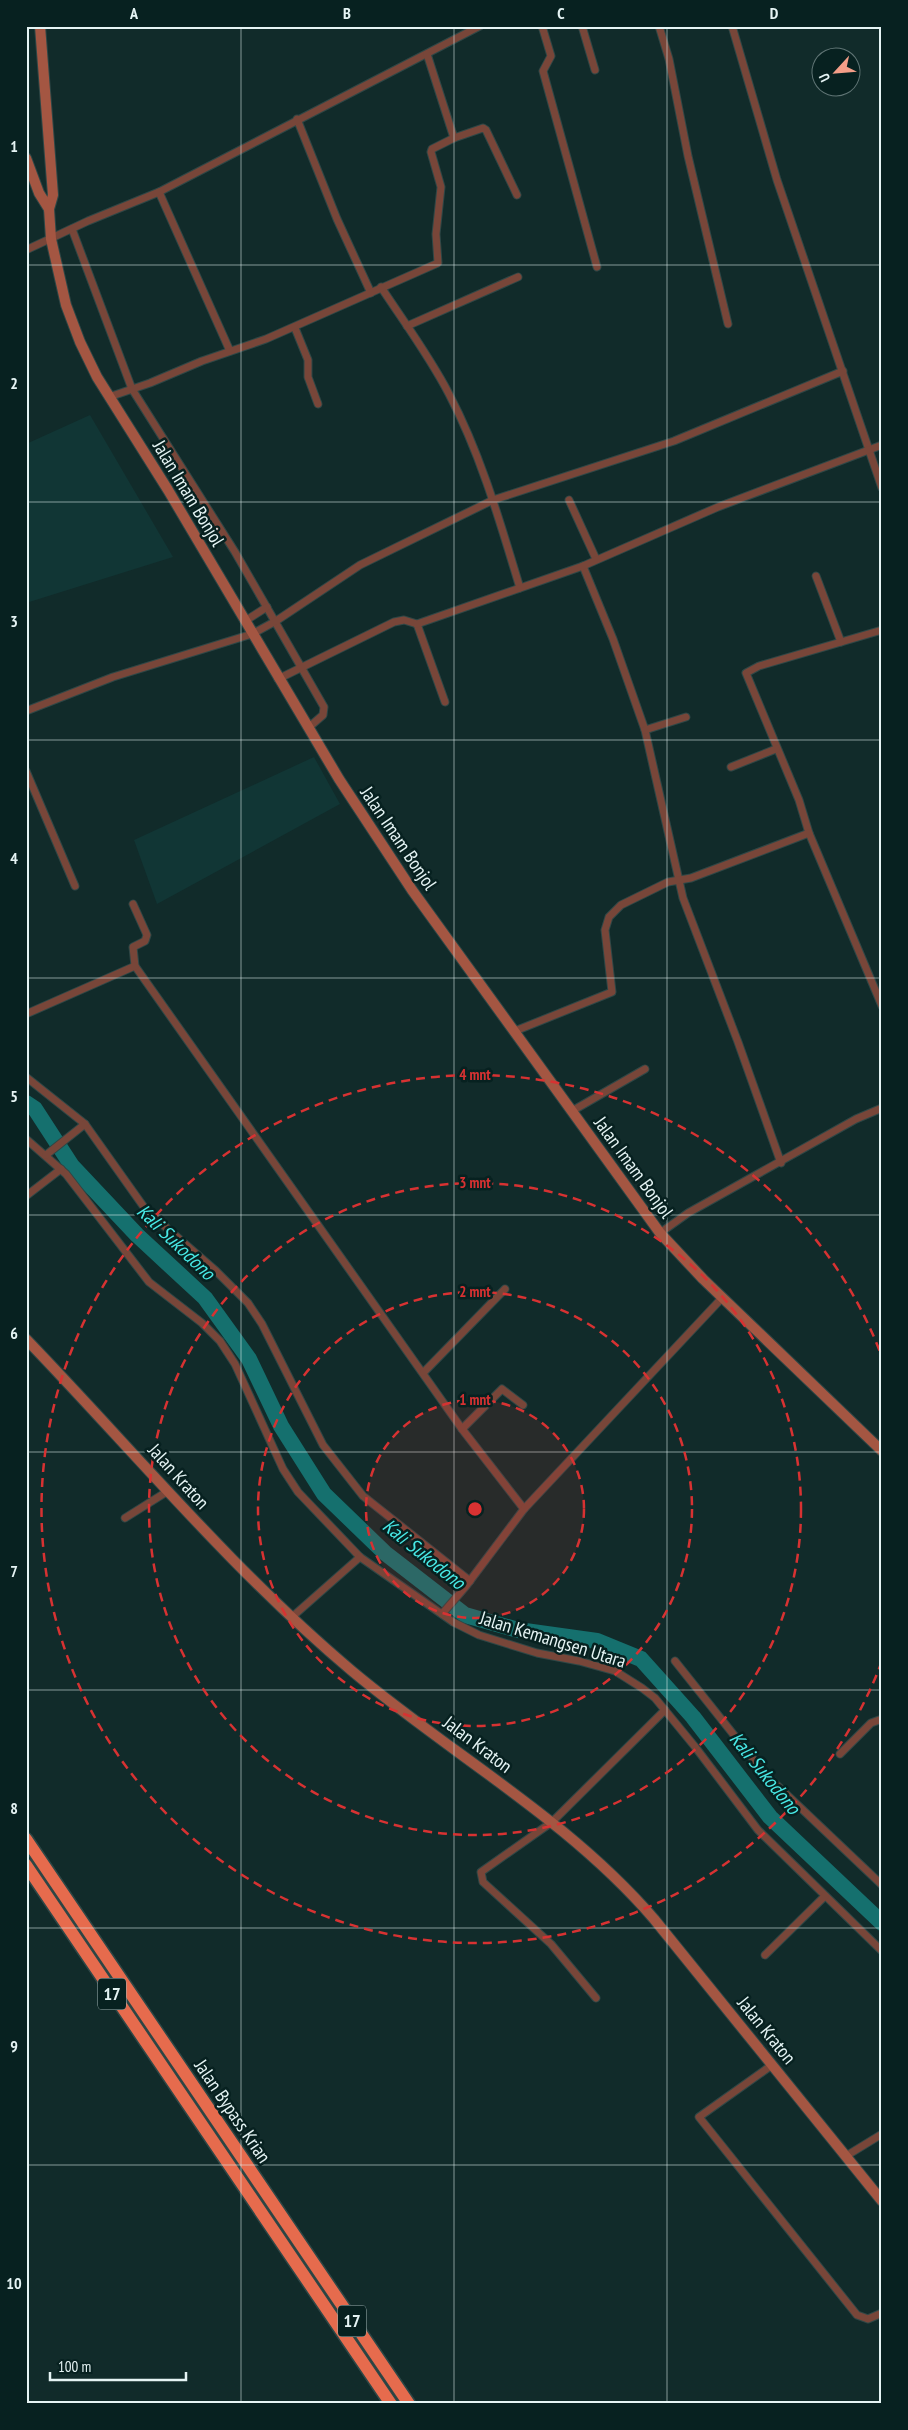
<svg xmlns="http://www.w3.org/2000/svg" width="908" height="2430" font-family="'PT Sans Narrow',sans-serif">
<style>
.built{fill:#113635}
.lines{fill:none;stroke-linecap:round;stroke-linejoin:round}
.river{stroke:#15706e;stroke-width:16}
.street-casing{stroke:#2f4746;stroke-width:9}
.secondary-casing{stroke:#2f4746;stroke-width:12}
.highway-casing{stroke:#2f4746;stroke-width:15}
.street{stroke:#784639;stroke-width:7}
.secondary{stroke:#a45642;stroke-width:10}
.highway{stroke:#e66b4d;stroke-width:12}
.grid{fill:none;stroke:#e5f4f4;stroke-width:1;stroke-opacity:0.55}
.ring{fill:none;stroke:#d73232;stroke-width:2.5;stroke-dasharray:9 6}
.labels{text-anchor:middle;stroke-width:5;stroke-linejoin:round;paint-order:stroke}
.shield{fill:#072120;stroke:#a2b5b4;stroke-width:1}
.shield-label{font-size:18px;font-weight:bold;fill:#e5f4f4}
.street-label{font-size:19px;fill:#e5f4f4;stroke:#072120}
.water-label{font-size:20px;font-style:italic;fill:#48e8e5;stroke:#072120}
.centre{fill:#d73232;stroke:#072120;stroke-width:2.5}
.ring-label{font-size:15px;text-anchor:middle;font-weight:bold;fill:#d73232;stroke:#072120;stroke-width:5;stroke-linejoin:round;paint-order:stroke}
.neatline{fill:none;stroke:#e5f4f4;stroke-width:2}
.grid-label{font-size:16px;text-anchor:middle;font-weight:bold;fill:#e5f4f4}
</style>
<rect width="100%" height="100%" fill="#112b2a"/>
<g class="built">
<path d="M90,415L173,557L26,603V444Z"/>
<path d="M314,757L340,804L157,904L134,840Z"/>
</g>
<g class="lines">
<path class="river" d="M26,1103L35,1109L72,1166L137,1235L205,1298L249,1359L281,1426L324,1494L385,1553L465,1615L518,1630L597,1641L641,1659L693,1717L770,1817L882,1923"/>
<g class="street-casing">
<g id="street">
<path d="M542,26L551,56L543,71L597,267"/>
<path d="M582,26L595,70"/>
<path d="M659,26L669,59L688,156L728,324"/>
<path d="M732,26L777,180L882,488"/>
<path d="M297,119L337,219L371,293"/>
<path d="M454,138L483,128L486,130L517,195"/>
<path d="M159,192L230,351"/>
<path d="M72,229L132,389L235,552L324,707L323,715L308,728"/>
<path d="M26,250L88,221L159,192L480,26"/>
<path d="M381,287C404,322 430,357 449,394C481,455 500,522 520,588"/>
<path d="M407,326L518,277"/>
<path d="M295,328L308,360V377L318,404"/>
<path d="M109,397L150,383L202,361L266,339L438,263L436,234L441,187L431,152L432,149L454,138L427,54"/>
<path d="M569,500L596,559"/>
<path d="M583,566L613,639L645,730L683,898L738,1042L781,1163"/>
<path d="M816,576L841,642"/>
<path d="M245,621L267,607"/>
<path d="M417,624L445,702"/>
<path d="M882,630L759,666L746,673L799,800L809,833L882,1006"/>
<path d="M278,679L394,622L404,620L417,624L583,566L718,507L882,445"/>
<path d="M26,711L113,677L252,634L276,621L360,565L493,500L674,441L843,371"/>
<path d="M645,730L686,717"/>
<path d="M731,767L776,749"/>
<path d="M26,771L75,886"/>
<path d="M133,904L147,935L145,941L133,947L135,966L462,1429L524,1509"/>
<path d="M26,1014L135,966"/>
<path d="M515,1031L612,992L605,930L609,917L621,905L668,882L691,878L809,833"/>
<path d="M26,1077L85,1124L146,1210L216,1271L248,1303L262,1324L323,1445L363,1496L470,1581"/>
<path d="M572,1111L645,1069"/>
<path d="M26,1139L66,1174L149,1282L202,1323L220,1341L235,1364L283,1469L298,1492L360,1557L453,1622L479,1635L537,1653L579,1661L615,1671L642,1688L655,1698L696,1748L758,1830L882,1951"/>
<path d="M46,1155L85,1124"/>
<path d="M26,1196L61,1169"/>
<path d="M660,1233L688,1213L856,1119L882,1108"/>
<path d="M424,1372L505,1289"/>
<path d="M462,1429L502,1389L523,1405"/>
<path d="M125,1518L168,1491"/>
<path d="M442,1614L466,1586L524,1509L722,1298"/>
<path d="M292,1617L360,1557"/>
<path d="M675,1661L765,1774L882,1885"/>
<path d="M840,1754L871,1723L882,1719"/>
<path d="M765,1955L825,1896"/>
<path d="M596,1998L551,1944L483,1882L481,1872L552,1822L665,1710"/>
<path d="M772,2065L699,2117L857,2315L868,2319L882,2313"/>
<path d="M846,2156L882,2134"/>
</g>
</g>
<g class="secondary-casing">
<g id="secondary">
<path d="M40,26L53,195L49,209"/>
<path d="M26,158L39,193L49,209L51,239L66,305L80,342L97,377L168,490L339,779L412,890L660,1233L703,1279L882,1451"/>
<path d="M26,1339C133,1450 233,1571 352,1671C452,1755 568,1819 654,1919L882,2201"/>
</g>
</g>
<g class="highway-casing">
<g id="highway">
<path d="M26,1839L409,2404"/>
<path d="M26,1865L391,2404"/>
</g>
</g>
<use href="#street" class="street"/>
<use href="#secondary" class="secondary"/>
<use href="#highway" class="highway"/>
</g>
<path class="grid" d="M241,26V2404M454,26V2404M667,26V2404M26,265H882M26,502H882M26,740H882M26,978H882M26,1215H882M26,1452H882M26,1690H882M26,1928H882M26,2165H882"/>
<circle cx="475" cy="1509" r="109" fill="#d73232" fill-opacity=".12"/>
<g class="ring">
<circle cx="475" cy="1509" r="109"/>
<circle cx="475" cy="1509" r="217"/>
<circle cx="475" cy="1509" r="326"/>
<path d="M882 1661A434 434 0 1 1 882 1357"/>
</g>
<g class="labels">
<g class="shield">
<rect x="98" y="1978.5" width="28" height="31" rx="4"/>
<rect x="338" y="2305.5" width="28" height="31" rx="4"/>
</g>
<g class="shield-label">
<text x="112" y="2000">17</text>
<text x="352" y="2327">17</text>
</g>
<g class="street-label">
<text transform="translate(189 493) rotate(59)" y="7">Jalan Imam Bonjol</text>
<text transform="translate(399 838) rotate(56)" y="7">Jalan Imam Bonjol</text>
<text transform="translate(634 1167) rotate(54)" y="7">Jalan Imam Bonjol</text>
<text transform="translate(179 1476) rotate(48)" y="7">Jalan Kraton</text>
<text transform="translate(553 1639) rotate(17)" y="7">Jalan Kemangsen Utara</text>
<text transform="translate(478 1744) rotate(37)" y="7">Jalan Kraton</text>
<text transform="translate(767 2030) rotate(51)" y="7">Jalan Kraton</text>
<text transform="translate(233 2111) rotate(56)" y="7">Jalan Bypass Krian</text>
</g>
<g class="water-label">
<text transform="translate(176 1242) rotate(44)" y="7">Kali Sukodono</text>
<text transform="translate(424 1554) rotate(39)" y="7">Kali Sukodono</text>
<text transform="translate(765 1773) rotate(51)" y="7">Kali Sukodono</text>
</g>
</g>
<circle cx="475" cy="1509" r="8" class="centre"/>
<g class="ring-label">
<text x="475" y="1080">4 mnt</text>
<text x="475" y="1188">3 mnt</text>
<text x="475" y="1297">2 mnt</text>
<text x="475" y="1405">1 mnt</text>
</g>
<rect width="908" height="2430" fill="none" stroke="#072120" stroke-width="55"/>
<g transform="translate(836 72) rotate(244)"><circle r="24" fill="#072120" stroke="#607575"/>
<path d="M0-4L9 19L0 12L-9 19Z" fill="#f49e88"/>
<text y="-8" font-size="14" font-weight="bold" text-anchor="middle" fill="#e5f4f4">U</text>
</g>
<path d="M50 2372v8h136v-8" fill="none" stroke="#e5f4f4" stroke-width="2.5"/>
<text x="58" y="2372" font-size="15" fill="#e5f4f4" stroke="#072120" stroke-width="4" paint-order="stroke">100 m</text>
<rect x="28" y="28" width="852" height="2374" class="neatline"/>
<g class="grid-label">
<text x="134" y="19">A</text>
<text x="347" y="19">B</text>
<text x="561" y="19">C</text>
<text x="774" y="19">D</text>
<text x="14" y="152">1</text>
<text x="14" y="389">2</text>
<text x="14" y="627">3</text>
<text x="14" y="864">4</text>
<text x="14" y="1102">5</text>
<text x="14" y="1339">6</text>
<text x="14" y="1577">7</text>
<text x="14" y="1814">8</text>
<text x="14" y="2052">9</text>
<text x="14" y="2289">10</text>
</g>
</svg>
